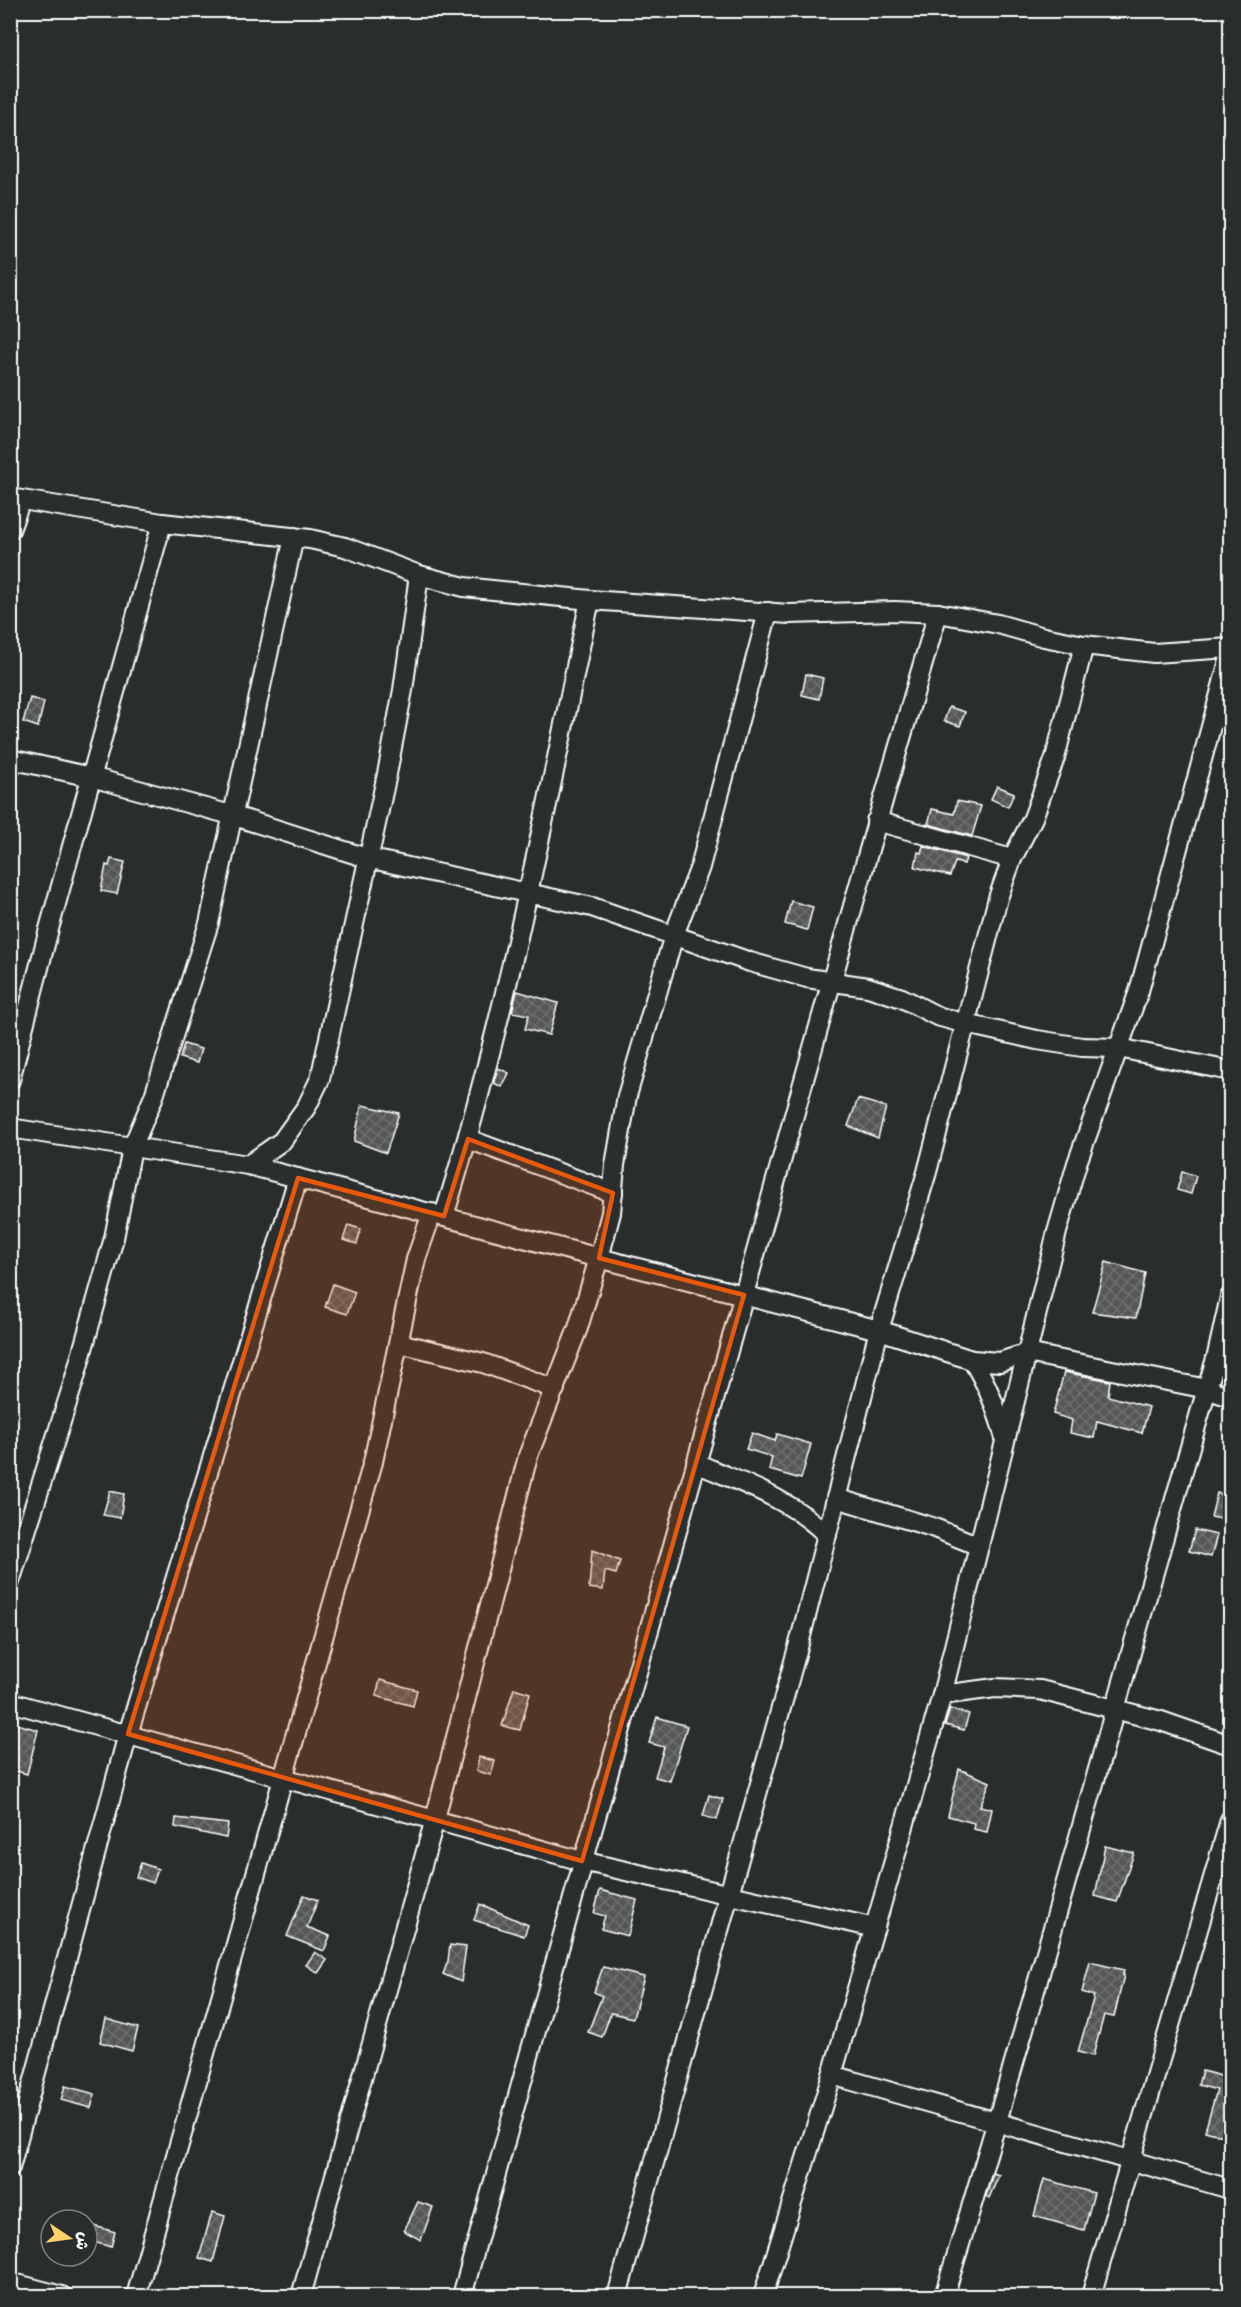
<svg xmlns="http://www.w3.org/2000/svg" width="1241" height="2307" font-family="Mynerve,'Playpen Sans Arabic',sans-serif">
<style>
.building{fill:url(#building-cross-hatch);stroke:#fff;stroke-width:1.5}
.lines{fill:none;stroke-linecap:round;stroke-linejoin:round}
.street-casing{stroke:#fff;stroke-width:22}
.street{stroke:#2a2d2e;stroke-width:18}
.marked{fill:#e8590c;fill-opacity:0.2;stroke:#e8590c;stroke-width:4.5;stroke-linejoin:round}
</style>
<defs>
<pattern id="building-cross-hatch" width="8" height="8" patternUnits="userSpaceOnUse" patternTransform="scale(1.5)"><rect width="8" height="8" fill="#555758"/><path d="M0 0l8 8M0 8l8-8" fill="none" stroke="#6e7071"/></pattern>
</defs>
<rect width="100%" height="100%" fill="#2a2d2e"/>
<filter id="ink" filterUnits="userSpaceOnUse"><feTurbulence type="fractalNoise" baseFrequency=".0167" numOctaves="2"/><feDisplacementMap in="SourceGraphic" scale="12" xChannelSelector="R" yChannelSelector="G"/><feConvolveMatrix kernelMatrix="1 2 1 2 8 2 1 2 1" color-interpolation-filters="sRGB"/></filter>
<g filter="url(#ink)">
<g class="building">
<path d="M806,674L823,678L819,699L802,695Z"/>
<path d="M30,698L44,702L38,727L23,722Z"/>
<path d="M949,707L965,712L960,726L944,721Z"/>
<path d="M997,786L1014,793L1008,807L991,799Z"/>
<path d="M957,801L981,806L972,836L928,824L932,809L954,814Z"/>
<path d="M923,846L966,858L964,864L955,862L950,876L915,867L918,852L921,853Z"/>
<path d="M111,859L125,862L117,894L101,891L106,865L109,866Z"/>
<path d="M791,901L813,907L807,930L785,924Z"/>
<path d="M517,991L558,1003L549,1035L525,1029L529,1015L512,1012Z"/>
<path d="M184,1044L201,1049L197,1063L180,1058Z"/>
<path d="M498,1068L509,1073L502,1087L494,1083Z"/>
<path d="M858,1099L886,1107L878,1138L848,1126Z"/>
<path d="M362,1105L399,1113L386,1153L354,1141Z"/>
<path d="M1182,1172L1196,1176L1191,1194L1177,1190Z"/>
<path d="M348,1225L361,1229L357,1244L343,1240Z"/>
<path d="M1106,1262L1145,1273L1136,1318L1092,1312Z"/>
<path d="M333,1284L355,1292L347,1314L325,1307Z"/>
<path d="M1064,1372L1110,1381L1108,1396L1149,1407L1142,1433L1097,1421L1094,1438L1070,1433L1072,1420L1053,1414Z"/>
<path d="M752,1433L775,1441L777,1434L811,1444L801,1479L769,1470L772,1457L746,1449Z"/>
<path d="M110,1491L124,1494L120,1518L103,1515Z"/>
<path d="M1217,1493L1230,1496L1226,1520L1211,1517Z"/>
<path d="M1195,1530L1217,1535L1211,1557L1189,1551Z"/>
<path d="M592,1550L620,1561L616,1574L605,1571L603,1590L589,1588Z"/>
<path d="M380,1680L417,1690L413,1706L376,1696Z"/>
<path d="M514,1688L530,1693L520,1730L502,1726Z"/>
<path d="M950,1709L969,1714L964,1730L945,1725Z"/>
<path d="M657,1717L687,1726L670,1781L655,1777L664,1747L649,1743Z"/>
<path d="M17,1724L38,1730L27,1774L10,1769V1735L14,1736Z"/>
<path d="M479,1757L495,1761L491,1775L476,1771Z"/>
<path d="M959,1769L990,1782L980,1806L992,1809L987,1832L973,1829L974,1823L948,1816Z"/>
<path d="M709,1795L723,1799L717,1820L703,1816Z"/>
<path d="M176,1818L228,1824L226,1838L175,1827Z"/>
<path d="M1105,1846L1134,1853L1117,1902L1095,1896Z"/>
<path d="M141,1863L158,1869L153,1883L136,1877Z"/>
<path d="M600,1890L637,1900L628,1936L601,1929L605,1916L594,1913Z"/>
<path d="M304,1895L318,1900L307,1927L330,1936L324,1951L287,1936Z"/>
<path d="M480,1904L528,1925L524,1936L474,1920Z"/>
<path d="M450,1945L466,1947L461,1982L443,1974L448,1961Z"/>
<path d="M315,1952L327,1960L318,1973L306,1965Z"/>
<path d="M1090,1962L1124,1970L1123,1975H1124L1114,2017L1104,2015L1093,2056L1078,2052L1094,1996L1082,1992Z"/>
<path d="M603,1967L644,1977L633,2018L611,2013L602,2037L588,2032L602,1996L594,1992Z"/>
<path d="M106,2019L138,2028L132,2051L100,2042Z"/>
<path d="M1226,2057L1230,2058V2138L1205,2131L1217,2090L1198,2085L1202,2071L1221,2076Z"/>
<path d="M65,2086L95,2094L91,2108L61,2100Z"/>
<path d="M993,2173L999,2175L989,2198L986,2196Z"/>
<path d="M1044,2179L1094,2193L1084,2230L1034,2216Z"/>
<path d="M418,2202L433,2207L421,2240L404,2231Z"/>
<path d="M212,2212L225,2216L213,2262L199,2258Z"/>
<path d="M91,2225L115,2232L111,2247L87,2240Z"/>
</g>
<g class="lines">
<g class="street-casing">
<g id="street">
<path d="M10,498L162,523L310,539L345,547L419,575L464,587L590,600L789,614L895,611L938,613L998,624L1044,637L1084,645L1154,653L1230,648"/>
<path d="M10,530L21,500"/>
<path d="M10,759L91,777L231,815L367,858L592,907L750,962L807,978L868,987L902,998L937,1016L966,1024L1037,1040L1082,1047L1119,1048L1230,1071"/>
<path d="M876,821L1012,859"/>
<path d="M10,1080L49,929L162,523"/>
<path d="M10,1128L248,1165L599,1258L879,1330L972,1360L1000,1362L1027,1353L1207,1389L1230,1397"/>
<path d="M468,1139L613,1193"/>
<path d="M248,1165L282,1141L307,1106L320,1079L387,774L403,690L419,575"/>
<path d="M444,1216C507,1015 546,807 590,600"/>
<path d="M399,1343L483,1363L555,1389"/>
<path d="M972,1360C988,1385 997,1409 1005,1438"/>
<path d="M696,1463C742,1483 791,1499 827,1535"/>
<path d="M836,1498L932,1527L979,1546"/>
<path d="M10,1582L74,1381L114,1238L132,1148L154,1096L209,923L294,537"/>
<path d="M942,1695L995,1688L1040,1690L1161,1721L1230,1745"/>
<path d="M10,1702L582,1861L875,1928"/>
<path d="M832,2075L1230,2189"/>
<path d="M10,2168L128,1734L298,1178"/>
<path d="M10,2282L62,2296"/>
<path d="M136,2296L373,1462L416,1259L432,1213"/>
<path d="M301,2296L435,1819L528,1456L578,1328L599,1258L611,1213L615,1165L627,1096L674,935L700,867L768,612"/>
<path d="M462,2296C554,1963 649,1630 743,1298C807,1069 870,840 938,613"/>
<path d="M617,2296L800,1640L879,1330L927,1172L998,898L1012,859L1033,818L1055,758L1084,645"/>
<path d="M763,2296L832,2075L942,1695L1057,1232L1077,1163L1139,991L1230,657"/>
<path d="M944,2296C1041,1984 1124,1668 1217,1355L1230,1297"/>
<path d="M1091,2296L1230,1820"/>
</g>
</g>
<use href="#street" class="street"/>
</g>
</g>
<path class="marked" d="M468,1139L613,1193L599,1258L744,1295L582,1861L128,1734L298,1178L444,1216Z"/>
<rect width="1241" height="2307" fill="none" stroke="#2a2d2e" stroke-width="36"/>
<rect x="18" y="18" width="1205" height="2271" fill="none" stroke="#fff" stroke-width="2" filter="url(#ink)"/>
<g transform="translate(69 2238) rotate(103)"><circle r="28" fill="#2a2d2e" stroke="#7f8182" stroke-width="1.5"/>
<path d="M0-4.5L10 22L0 15L-10 22Z" fill="#ffd166"/>
<text y="-9" font-size="16" font-weight="bold" text-anchor="middle" fill="#ffffff">ش</text>
</g>
</svg>
